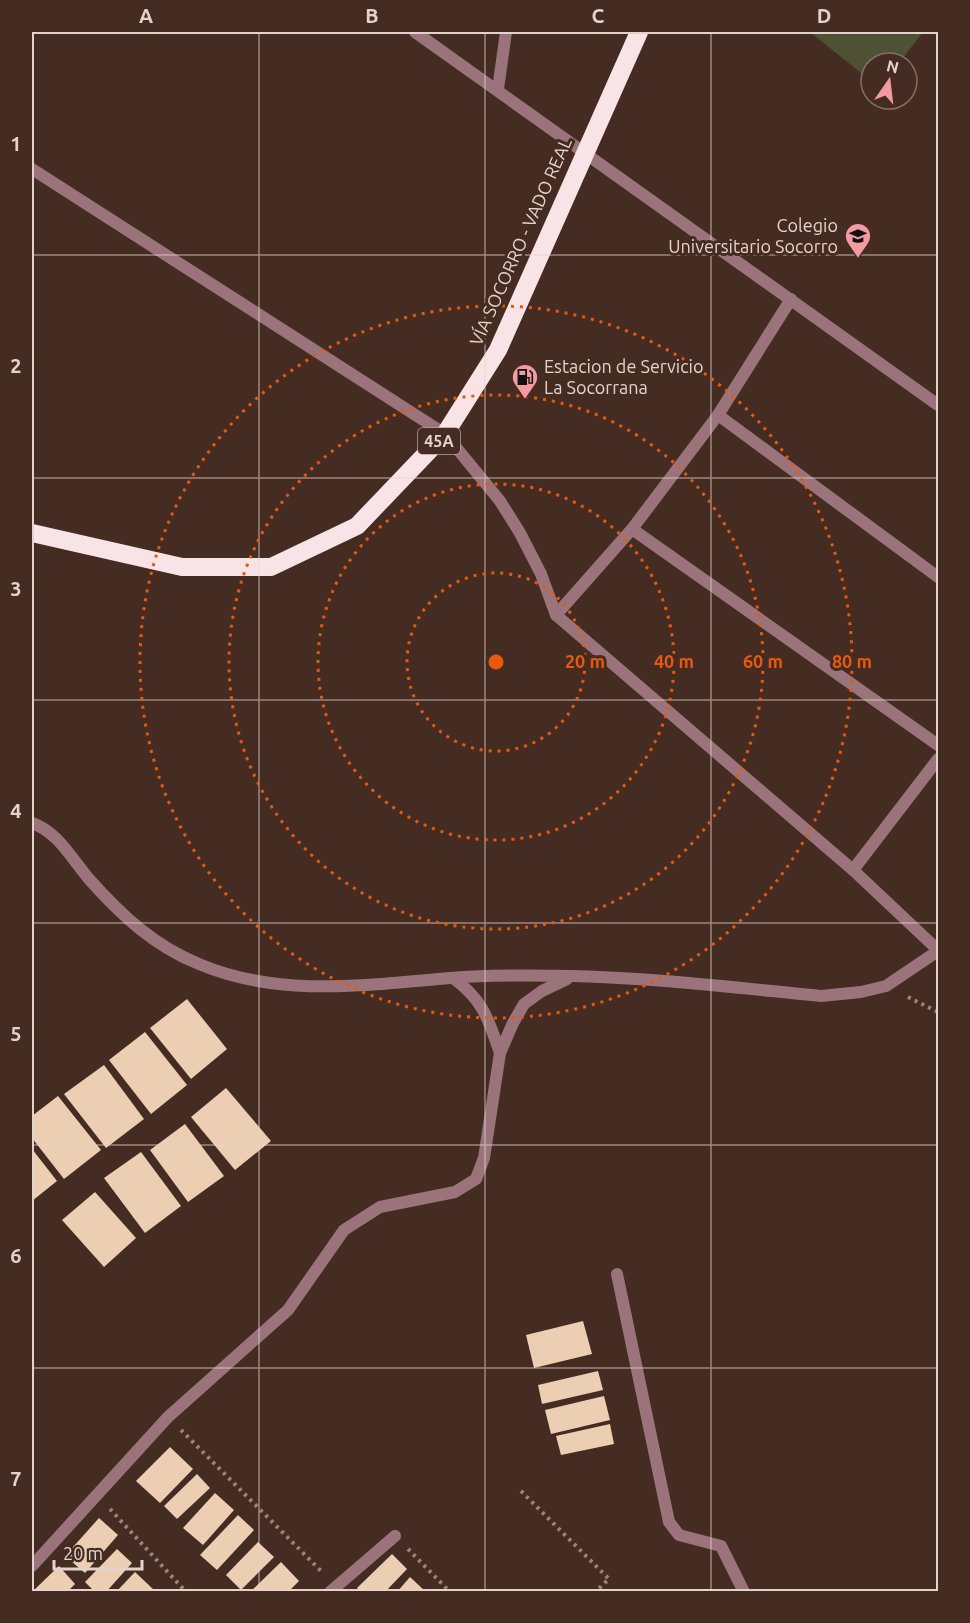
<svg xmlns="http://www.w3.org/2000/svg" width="970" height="1623" font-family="Ubuntu,sans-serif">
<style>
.green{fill:#4f5134}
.building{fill:#eccfb3}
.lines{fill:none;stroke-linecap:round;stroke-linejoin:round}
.path{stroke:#99857c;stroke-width:4;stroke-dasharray:3 4.5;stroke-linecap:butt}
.street{stroke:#9a747a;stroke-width:12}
.highway{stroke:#f8e4e7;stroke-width:18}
.grid{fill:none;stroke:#e3d3cc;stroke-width:1.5;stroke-opacity:0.55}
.ring{fill:none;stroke:#e8590c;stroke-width:3;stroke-dasharray:3 6}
.labels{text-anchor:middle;stroke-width:6;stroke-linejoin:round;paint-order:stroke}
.shield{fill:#452c22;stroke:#b4a199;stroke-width:1.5}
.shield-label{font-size:16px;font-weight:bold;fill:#e3d3cc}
.poi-label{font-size:18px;fill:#e3d3cc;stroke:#452c22;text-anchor:end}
.street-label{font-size:18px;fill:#e3d3cc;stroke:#452c22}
.centre{fill:#e8590c;stroke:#452c22;stroke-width:3}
.ring-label{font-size:18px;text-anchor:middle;font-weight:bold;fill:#e8590c;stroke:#452c22;stroke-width:6;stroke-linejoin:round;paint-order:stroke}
.neatline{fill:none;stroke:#e3d3cc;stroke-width:2}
.grid-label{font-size:20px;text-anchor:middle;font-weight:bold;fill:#e3d3cc}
</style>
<rect width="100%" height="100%" fill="#452c22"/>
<path class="green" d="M810,32H923L899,63H871V81Z"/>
<g class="building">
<path d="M187,999L227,1049L191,1079L150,1028Z"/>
<path d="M145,1032L187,1085L151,1114L109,1060Z"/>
<path d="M104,1065L144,1119L106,1148L64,1094Z"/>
<path d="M226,1088L271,1141L235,1170L191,1117Z"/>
<path d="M58,1096L101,1150L64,1179L32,1138V1116Z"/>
<path d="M185,1124L224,1176L188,1202L150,1150Z"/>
<path d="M32,1149L57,1181L32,1201Z"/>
<path d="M141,1152L181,1206L145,1233L104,1178Z"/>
<path d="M95,1192L136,1238L104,1267L62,1220Z"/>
<path d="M583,1321L592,1354L534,1368L526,1335Z"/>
<path d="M598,1371L603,1390L542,1404L538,1385Z"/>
<path d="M604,1396L610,1420L551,1434L545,1410Z"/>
<path d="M610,1424L614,1444L561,1455L556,1436Z"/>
<path d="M170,1447L193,1469L160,1503L136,1481Z"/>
<path d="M197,1474L210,1488L177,1519L164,1506Z"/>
<path d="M215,1493L234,1510L203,1545L183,1528Z"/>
<path d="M238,1515L254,1530L217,1570L200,1555Z"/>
<path d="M99,1518L118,1535L85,1573L65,1556Z"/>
<path d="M258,1542L274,1557L241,1590L226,1575Z"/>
<path d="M117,1549L132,1563L106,1592H95L85,1582Z"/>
<path d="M392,1554L407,1569L385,1592H360L357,1588Z"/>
<path d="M281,1562L299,1581L288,1592H250Z"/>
<path d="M59,1566L75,1584L67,1592H32Z"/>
<path d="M135,1572L154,1590L152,1592H116Z"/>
<path d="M410,1577L426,1592H397Z"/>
</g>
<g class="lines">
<g class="path">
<path d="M908,997L938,1012"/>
<path d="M181,1430L322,1572"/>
<path d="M521,1491L609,1579L595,1592"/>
<path d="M110,1509L186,1592"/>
<path d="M408,1549L450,1592"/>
</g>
<g class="street">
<path d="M415,32L938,405"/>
<path d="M498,89L506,32"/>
<path d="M32,169L445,434L500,501L520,533L541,574L556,615L853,870L938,950"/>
<path d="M718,415L938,577"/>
<path d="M632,529L938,745"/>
<path d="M556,615L632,529L718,415L791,299"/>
<path d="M32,823C58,832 71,858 89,879C121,915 154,946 199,964C279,998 366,985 450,978C490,975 532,975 572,976C655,978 738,988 821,996L861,992L886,986L938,951"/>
<path d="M853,870L938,759"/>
<path d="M453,978C483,1000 488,1018 500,1053"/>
<path d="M617,1274L669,1522L679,1535L721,1546L744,1592"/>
<path d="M32,1566L168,1417L288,1310L344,1230L380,1207L455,1192L476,1179L484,1158L500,1053L513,1023L524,1004L542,991L567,979"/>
<path d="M330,1592L395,1536"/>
</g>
<path class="highway" d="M32,533L182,567H271L357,526L445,434L498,350L639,32"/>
</g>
<path class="grid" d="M259,32V1592M485,32V1592M711,32V1592M32,255H938M32,478H938M32,700H938M32,923H938M32,1145H938M32,1368H938"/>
<g class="ring">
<circle cx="496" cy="662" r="89"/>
<circle cx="496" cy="662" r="178"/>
<circle cx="496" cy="662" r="267"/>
<circle cx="496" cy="662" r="356"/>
</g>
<defs>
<g id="school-pin" transform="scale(1.35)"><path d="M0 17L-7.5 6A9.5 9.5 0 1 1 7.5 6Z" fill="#f49aa2" stroke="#452c22"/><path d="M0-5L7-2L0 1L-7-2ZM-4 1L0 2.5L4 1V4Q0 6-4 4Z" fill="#111"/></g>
<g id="fuel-pin" transform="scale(1.35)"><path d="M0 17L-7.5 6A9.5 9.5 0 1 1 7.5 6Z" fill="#f49aa2" stroke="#452c22"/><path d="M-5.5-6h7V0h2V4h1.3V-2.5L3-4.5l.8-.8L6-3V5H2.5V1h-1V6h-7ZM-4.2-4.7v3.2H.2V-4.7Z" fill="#111"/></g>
</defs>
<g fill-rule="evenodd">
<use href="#school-pin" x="858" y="236"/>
<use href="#fuel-pin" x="525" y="377"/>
</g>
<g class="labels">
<rect class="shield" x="418" y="428" width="42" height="26" rx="4.5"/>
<g class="shield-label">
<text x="439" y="447">45A</text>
</g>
<g class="poi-label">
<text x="838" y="232">Colegio<tspan x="838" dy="21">Universitario Socorro</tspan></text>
<text x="544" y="373" text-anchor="start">Estacion de Servicio<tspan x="544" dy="21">La Socorrana</tspan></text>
</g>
<g class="street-label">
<text transform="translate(521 242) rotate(-66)" y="6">VÍA SOCORRO - VADO REAL</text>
</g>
</g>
<circle cx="496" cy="662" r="9" class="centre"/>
<g class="ring-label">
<text x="585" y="668">20 m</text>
<text x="674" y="668">40 m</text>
<text x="763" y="668">60 m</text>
<text x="852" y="668">80 m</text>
</g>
<rect width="970" height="1623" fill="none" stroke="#452c22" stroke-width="66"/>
<g transform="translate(889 81) rotate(14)"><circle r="28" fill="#452c22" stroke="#846f66" stroke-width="1.5"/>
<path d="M0-4.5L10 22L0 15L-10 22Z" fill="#f49aa2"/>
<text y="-9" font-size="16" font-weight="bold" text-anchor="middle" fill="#e3d3cc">N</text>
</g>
<path d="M54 1560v9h88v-9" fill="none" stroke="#e3d3cc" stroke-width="3"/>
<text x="63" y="1560" font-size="18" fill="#e3d3cc" stroke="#452c22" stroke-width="4.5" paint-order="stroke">20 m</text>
<rect x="33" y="33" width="904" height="1557" class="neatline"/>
<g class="grid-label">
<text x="146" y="23">A</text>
<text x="372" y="23">B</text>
<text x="598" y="23">C</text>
<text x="824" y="23">D</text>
<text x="16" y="151">1</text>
<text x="16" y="373">2</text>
<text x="16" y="596">3</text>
<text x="16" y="818">4</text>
<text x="16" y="1041">5</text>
<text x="16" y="1263">6</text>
<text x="16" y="1486">7</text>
</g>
</svg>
